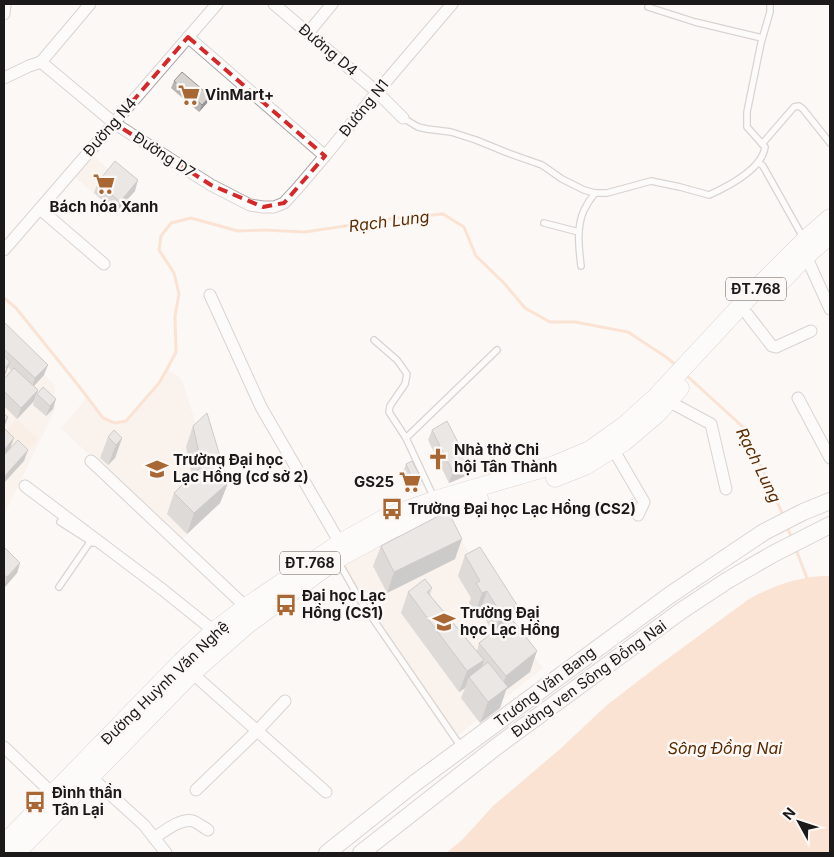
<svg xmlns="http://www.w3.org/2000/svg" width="834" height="857" font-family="Inter,sans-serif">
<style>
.built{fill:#f6ebe3}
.green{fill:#f9e4d6}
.water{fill:#fbcbaa}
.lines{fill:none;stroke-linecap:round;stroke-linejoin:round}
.stream{stroke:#fbcbaa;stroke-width:3}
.lane-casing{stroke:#aca9a7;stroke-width:8}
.street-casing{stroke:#aca9a7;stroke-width:13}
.secondary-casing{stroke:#aca9a7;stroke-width:18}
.primary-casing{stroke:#aca9a7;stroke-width:19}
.lane{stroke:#fff;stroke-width:5.5}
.street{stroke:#fff;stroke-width:11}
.secondary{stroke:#fff;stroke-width:16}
.primary{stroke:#fff;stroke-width:18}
.wall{fill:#b9b5b3}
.shaded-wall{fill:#969492}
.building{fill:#d7d3d0;stroke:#969492}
.marked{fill:none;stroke:#d62828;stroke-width:4;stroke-dasharray:10 6;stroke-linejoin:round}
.labels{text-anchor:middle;stroke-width:5;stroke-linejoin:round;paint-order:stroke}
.shield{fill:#fcf8f6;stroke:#5e5c5b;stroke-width:1}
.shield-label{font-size:14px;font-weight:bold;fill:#1b1919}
.street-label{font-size:15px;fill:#1b1919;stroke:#fcf8f6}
.poi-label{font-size:15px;font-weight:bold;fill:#1b1919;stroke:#fcf8f6;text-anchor:start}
.water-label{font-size:16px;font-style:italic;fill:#5b2b00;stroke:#fcf8f6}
</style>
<rect width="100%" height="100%" fill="#fcf8f6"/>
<g class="built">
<path d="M92,155L135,191L116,212L74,176Z"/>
<path d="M4,336L55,385V409L4,515Z"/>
<path d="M167,369L179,377L184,386L220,503L180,541L61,428L87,398L103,418L115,423L126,421L159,383Z"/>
<path d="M447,516L524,645L543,668L457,736L362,599L343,564L394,535Z"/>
</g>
<path class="green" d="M16,419L38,439L24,456L4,438V433Z"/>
<path class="water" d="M822,576H830V853H446L462,840L493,806L560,749L607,705L659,665L749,599C772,586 796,578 822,576Z"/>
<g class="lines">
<g class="stream">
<path d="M4,298L16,308L78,385L103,418L115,423L126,421L159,383L167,369L176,352L175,316L179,294L174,273L159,250L161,236L171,223L191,218L238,231L264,230L305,232L345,226L389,219L443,214L464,227L476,256L504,283L525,308L550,322H575L628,332L666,357L677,366"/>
<path d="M685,374L743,427L783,515"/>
<path d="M787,526L792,539"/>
<path d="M795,547L808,581"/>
</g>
<g class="lane-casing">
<g id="lane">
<path d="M648,7L695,22L762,38"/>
<path d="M403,118L418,127L427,129L451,132L476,140L508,153L542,165L562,179L584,190L595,193H607L651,181L680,187L709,195C727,187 762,169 765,147L747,127V112L761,43L770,12V4"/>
<path d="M762,144L794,107L799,106L803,109L830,143"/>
<path d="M758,162L763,166L804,239"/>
<path d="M544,223L579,232"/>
<path d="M581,266C579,248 576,228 584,210C587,204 591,198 595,193"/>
<path d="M374,340L397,360L407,374L405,384L390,406L389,412L406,438L434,498"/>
<path d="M406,438L497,350"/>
<path d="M60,522L93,543"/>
<path d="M338,561L360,600L459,744"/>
<path d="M59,587L90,542"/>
</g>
</g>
<g class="street-casing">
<g id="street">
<path d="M274,4L377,92L403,118"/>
<path d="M4,14L5,5"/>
<path d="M308,33L332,4"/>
<path d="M188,37L325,156"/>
<path d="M41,62L114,123L211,185L250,205L263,207H274L284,203L296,190L325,156L377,92L452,4"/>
<path d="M41,62L90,4"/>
<path d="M4,78L29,66L41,62"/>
<path d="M40,209L104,264"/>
<path d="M4,250L217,4"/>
<path d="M806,256L830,309"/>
<path d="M210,295L261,407L340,543"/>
<path d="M748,315L772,346L776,347L811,331"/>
<path d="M798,398L830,458"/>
<path d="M668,401L711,424L726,489"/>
<path d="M613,449L644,502L638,515"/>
<path d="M91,461L246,607"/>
<path d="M25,486L163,590L214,631"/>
<path d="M192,673L326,792"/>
<path d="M4,747L53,794"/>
<path d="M90,776L144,825L166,853"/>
<path d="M196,790L257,731L285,701"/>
<path d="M154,838C165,831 180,818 193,821C198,823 203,827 208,830"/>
</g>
</g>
<g class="secondary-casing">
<g id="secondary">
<path d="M327,853L415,783L670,595L764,532L803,512L830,501"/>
<path d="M361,853L496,747L681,611L728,580L773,554L830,525"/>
</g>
</g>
<g class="primary-casing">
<g id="primary">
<path d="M774,289L806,256L830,235"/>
<path d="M555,478L585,466L624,442L657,414L680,388"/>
<path d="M4,844L181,662L214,631L246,607L340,543L387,517L435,500L554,465L590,450L625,425L656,397L761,284L805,240L830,218"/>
<path d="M16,853L192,673L248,624L337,559L392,529L462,504L479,499"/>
</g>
</g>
<use href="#lane" class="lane"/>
<use href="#street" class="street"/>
<use href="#secondary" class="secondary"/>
<use href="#primary" class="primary"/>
</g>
<g class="wall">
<path d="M174,81L207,103L199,112L171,88Z"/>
<path d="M98,182L135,191L116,212L94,193Z"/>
<path d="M4,322L44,375L34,386L38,390L34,401L17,419L4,406V379L11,370L8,367L4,378Z"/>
<path d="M43,387L53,409L46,416L33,405L37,394Z"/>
<path d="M193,426L228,483L220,503L187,534L167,514L174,493L192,476L186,447Z"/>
<path d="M432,430L470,466L466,476L449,483L428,440Z"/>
<path d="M108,437L122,438L115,458L108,465L100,458Z"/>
<path d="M406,464L418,490L410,493L402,475Z"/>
<path d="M381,546L455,559L387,593L373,566Z"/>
<path d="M4,547L20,563L17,573L4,588Z"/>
<path d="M465,555L512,618L530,672L506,690L500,708L480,723L461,698L465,688L459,692L401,613L408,592L432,588L430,595L477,651L479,643L493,632L480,611L475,614L469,603L471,598L458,576Z"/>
</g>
<g class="shaded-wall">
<path d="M210,96L207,103L199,112L202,105Z"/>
<path d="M138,180L135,191L116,212L120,202Z"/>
<path d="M10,362L6,373L4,378V372L6,367Z"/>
<path d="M48,365L44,375L31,389L35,378Z"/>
<path d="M38,390L34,401L17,419L21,408Z"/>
<path d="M56,399L53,409L46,416L50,406Z"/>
<path d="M8,417L4,428V422Z"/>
<path d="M14,438L10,449L4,456V450Z"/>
<path d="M122,438L115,458L108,465L116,445Z"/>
<path d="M28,450L24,461L4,483V477Z"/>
<path d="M470,466L466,476L449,483L453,472Z"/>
<path d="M422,480L418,490L410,493L414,482Z"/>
<path d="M228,483L220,503L187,534L194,513Z"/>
<path d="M462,539L455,559L387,593L394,572Z"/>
<path d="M20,563L17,573L4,588L7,577Z"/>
<path d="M487,591L480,611L475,614L482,593Z"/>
<path d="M517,605L509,626L494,635L501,614Z"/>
<path d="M537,651L530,672L506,690L500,708L480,723L488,702L499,694L506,676Z"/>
<path d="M484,660L477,680L469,677L465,688L459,692L467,671Z"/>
</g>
<g class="building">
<path d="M182,72L210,96L202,105L174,81Z"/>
<path d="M115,161L138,180L120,202L98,182Z"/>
<path d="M4,322L48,365L35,378L4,349Z"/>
<path d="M4,356L10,362L6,367L7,369L4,372Z"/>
<path d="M14,368L38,390L21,408L4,391V379Z"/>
<path d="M43,387L56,399L50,406L37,394Z"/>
<path d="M207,413L228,483L194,513L174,493L202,466L193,426Z"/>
<path d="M4,414L8,417L4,422Z"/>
<path d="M447,421L470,466L453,472L432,430Z"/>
<path d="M4,428L14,438L4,450Z"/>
<path d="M114,430L122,438L116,445L108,437Z"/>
<path d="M18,440L28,450L4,477V455Z"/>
<path d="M412,461L422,480L414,482L406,464Z"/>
<path d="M448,511L462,539L394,572L381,546Z"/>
<path d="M4,547L20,563L7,577L4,575Z"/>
<path d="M480,547L517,605L501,614L487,591L482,593L476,583L480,581L465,555Z"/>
<path d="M425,579L432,588L427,592L484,660L467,671L408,592Z"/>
<path d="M511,618L537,651L506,676L479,643Z"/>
<path d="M488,662L508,687L488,702L469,677Z"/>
</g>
<path d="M0 0H834V857H0ZM188,37L325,156L284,203L263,207L211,185L114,123Z" fill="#fcf8f6" fill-opacity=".55" fill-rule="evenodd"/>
<path class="marked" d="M188,37L325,156L284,203L263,207L211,185L114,123Z"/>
<defs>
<g id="supermarket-bare" transform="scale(1.725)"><path d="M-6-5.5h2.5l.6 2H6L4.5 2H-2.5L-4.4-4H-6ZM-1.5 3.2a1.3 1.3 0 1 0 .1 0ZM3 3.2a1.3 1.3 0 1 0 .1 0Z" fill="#a96734" stroke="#fcf8f6" stroke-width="2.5" paint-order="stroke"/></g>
<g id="church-bare" transform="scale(1.725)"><path d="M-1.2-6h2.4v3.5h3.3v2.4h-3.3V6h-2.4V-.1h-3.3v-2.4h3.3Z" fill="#a96734" stroke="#fcf8f6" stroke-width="2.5" paint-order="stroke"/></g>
<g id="university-bare" transform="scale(1.725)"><path d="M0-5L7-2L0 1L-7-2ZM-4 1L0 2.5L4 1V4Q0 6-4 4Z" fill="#a96734" stroke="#fcf8f6" stroke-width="2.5" paint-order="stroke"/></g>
<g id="bus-bare" transform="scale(1.725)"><path d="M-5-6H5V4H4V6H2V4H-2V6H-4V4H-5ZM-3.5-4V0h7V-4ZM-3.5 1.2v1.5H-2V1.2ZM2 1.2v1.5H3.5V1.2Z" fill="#a96734" stroke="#fcf8f6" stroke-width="2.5" paint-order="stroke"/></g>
</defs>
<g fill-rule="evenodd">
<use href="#supermarket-bare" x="189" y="95"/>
<use href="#supermarket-bare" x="104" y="184"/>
<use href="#church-bare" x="438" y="459"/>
<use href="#university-bare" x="157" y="469"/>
<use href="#supermarket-bare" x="410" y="482"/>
<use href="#bus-bare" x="392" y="509"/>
<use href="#bus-bare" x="286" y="605"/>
<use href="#university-bare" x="444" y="622"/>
<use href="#bus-bare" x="35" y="802"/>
</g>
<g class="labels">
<g class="shield">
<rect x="726" y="277.5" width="60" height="23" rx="4"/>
<rect x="280" y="551.5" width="60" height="23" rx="4"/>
</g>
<g class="shield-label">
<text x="756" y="294">ĐT.768</text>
<text x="310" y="568">ĐT.768</text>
</g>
<g class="street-label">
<text transform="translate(328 50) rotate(40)" y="5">Đường D4</text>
<text transform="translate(364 108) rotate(-51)" y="5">Đường N1</text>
<text transform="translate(110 127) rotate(-49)" y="5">Đường N4</text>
<text transform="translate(164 155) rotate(33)" y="5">Đường D7</text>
<text transform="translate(589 679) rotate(-36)" y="5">Đường ven Sông Đồng Nai</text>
<text transform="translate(165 683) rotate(-44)" y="5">Đường Huỳnh Văn Nghệ</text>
<text transform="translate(545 687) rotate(-37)" y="5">Trương Văn Bang</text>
</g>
<g class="poi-label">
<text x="205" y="100">VinMart+</text>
<text x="104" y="212" text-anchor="middle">Bách hóa Xanh</text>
<text x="454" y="455">Nhà thờ Chi<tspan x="454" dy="17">hội Tân Thành</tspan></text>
<text x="173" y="465">Trường Đại học<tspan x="173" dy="17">Lạc Hồng (cơ sở 2)</tspan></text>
<text x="394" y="487" text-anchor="end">GS25</text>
<text x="408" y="514">Trường Đại học Lạc Hồng (CS2)</text>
<text x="302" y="601">Đại học Lạc<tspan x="302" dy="17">Hồng (CS1)</tspan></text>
<text x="460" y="618">Trường Đại<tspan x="460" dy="17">học Lạc Hồng</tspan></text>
<text x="52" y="798">Đình thần<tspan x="52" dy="17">Tân Lại</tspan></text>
</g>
<g class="water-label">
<text transform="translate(389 221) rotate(-7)" y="6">Rạch Lung</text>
<text transform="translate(759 465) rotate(64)" y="6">Rạch Lung</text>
<text x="725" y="754">Sông Đồng Nai</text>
</g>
</g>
<rect width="834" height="857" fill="none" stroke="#1b1919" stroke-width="10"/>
<g transform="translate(799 822) rotate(310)" stroke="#fcf8f6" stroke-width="4" paint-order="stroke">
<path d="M0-4L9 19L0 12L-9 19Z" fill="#1b1919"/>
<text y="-8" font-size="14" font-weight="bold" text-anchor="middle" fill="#1b1919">N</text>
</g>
</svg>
